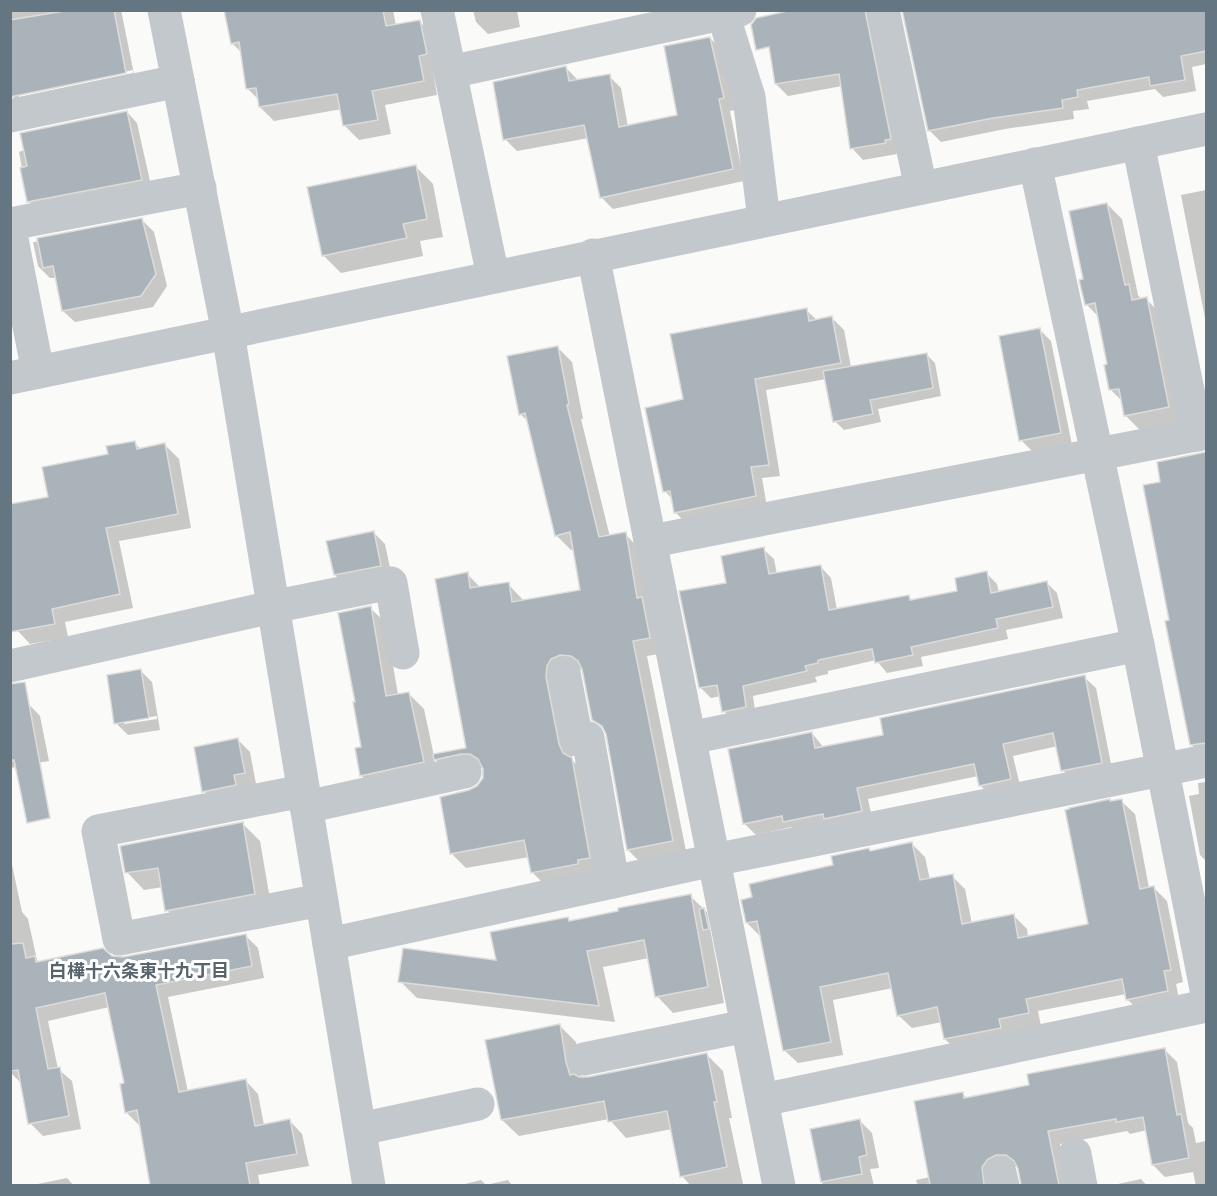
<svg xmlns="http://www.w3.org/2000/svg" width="1217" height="1196" font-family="Inter,'Noto Sans JP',sans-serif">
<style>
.shadow{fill:#0003;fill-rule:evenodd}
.building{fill:#aab3b9;stroke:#dcdcda;stroke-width:1.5}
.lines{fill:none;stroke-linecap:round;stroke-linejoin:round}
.minor{stroke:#c3c8cc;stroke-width:33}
.labels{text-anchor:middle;stroke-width:6;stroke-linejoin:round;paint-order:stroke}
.neighbourhood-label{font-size:18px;font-weight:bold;fill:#57646e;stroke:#fff}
</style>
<rect width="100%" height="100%" fill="#fafaf8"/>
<g class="shadow">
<path d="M10,10H121L136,84L23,107L12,96L10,88ZM133,70V73L19,97V94Z"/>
<path d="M226,10H393L396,26L419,21L433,35L440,68L433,70L437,95L385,105L391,134L359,140L345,126L342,109L274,121L260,107L259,100L248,89L242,53L232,43Z"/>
<path d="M473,10H517L520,27L488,34L476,22Z"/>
<path d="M835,10H874L897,154L863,160L852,148L842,86L788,96L776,84Z"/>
<path d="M1026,10H1206V64L1192,67L1196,91L1163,97L1155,89L1087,101L1089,109L1073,111L1074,119L1005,129L941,142L929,130Z"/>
<path d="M710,38L722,50L735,110L730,111L744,181L613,209L601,197L589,138L517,151L505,139L566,68L579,81L609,76L621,88L628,127L679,116Z"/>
<path d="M127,112L137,123L152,190L39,212L28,201L19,152Z"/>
<path d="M415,166L433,184L443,237L420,241L423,256L341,273L323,255Z"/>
<path d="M1206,190V323L1181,195Z"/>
<path d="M1107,204L1122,219L1138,295L1142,300L1146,299L1161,314L1183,421L1140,430L1125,415L1123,402L1111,390L1109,365L1100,318L1086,304L1085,280Z"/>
<path d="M142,220L154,232L167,286L153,307L75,322L63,311L57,280L55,278H50L38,266L33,242H37L36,240Z"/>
<path d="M806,310L818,321L832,318L844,330L851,367L926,354L935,363L941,396L878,409L881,422L844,430L835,421L826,379L766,390L780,476L762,478L767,507L687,524L675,512L673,500L665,491L684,400Z"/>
<path d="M1039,329L1051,341L1072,445L1033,452L1021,440Z"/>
<path d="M557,347L572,362L583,419H581L610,537L625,534L640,549L665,653L647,656L687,856L643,865L628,850L607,733L594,719L584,670L577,669L560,693L573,761L587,775L604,872L547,887L532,872L529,857L466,868L451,853L478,787L484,779L485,768H477L450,774L434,758L438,777L377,791L361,775L362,748L356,703L370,608L386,623L398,695L408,693L424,709L434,756L468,749L467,574L481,588L508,584L524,601L582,591L574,549L571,550L556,535L529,422L520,414Z"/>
<path d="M134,442L141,450L165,445L179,459L191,528L119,541L133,608L65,622L68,637L30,644L17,630L50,498L109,456Z"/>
<path d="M1195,456L1206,467V758H1204L1191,744L1171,621L1162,483Z"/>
<path d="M373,532L385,544L392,577L347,587L335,575Z"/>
<path d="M763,549L774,559L777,574L821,567L831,578L837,610L909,597L913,601L959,592L986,573L997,584L999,593L1046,582L1057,593L1063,618L1006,630L1008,639L921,657L923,666L887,673L876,660L828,671V674L815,677L817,682L753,696L756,718L734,722L724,711L721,696L711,698L700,687L728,584Z"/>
<path d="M141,671L152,682L160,730L128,735L116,723ZM157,716V719L124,724V721Z"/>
<path d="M1084,677L1096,688L1113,774L1074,782L1063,770L1058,746L1013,756L1021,790L992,797L980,785L978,776L868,799L873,822L796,832L791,827L756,835L744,823L812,733L824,748L885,736Z"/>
<path d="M19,694L40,716L49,761L10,768V695Z"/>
<path d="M238,740L250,752L256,784L216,803L204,791Z"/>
<path d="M1206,782V861L1200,855L1189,796L1199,794L1198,783Z"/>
<path d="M1121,801L1135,814L1149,888H1154L1167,901L1183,982L1176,984L1180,1004L1140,1012L1127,999L1126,994L1038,1011L1041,1026L958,1052L945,1039L942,1022L912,1028L898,1015L893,988L833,1000L843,1055L798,1063L784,1050L760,936L747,923L835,866L869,849L872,852L912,844L925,857L930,880L952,876L965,889L972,924L1014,916L1027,929L1028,937L1090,925Z"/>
<path d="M242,823L260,841L272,911L184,928L167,910L163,887L144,890L127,872Z"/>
<path d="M10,855L22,912L28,919L37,960L40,963L112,958L123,959L245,935L258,948L264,978L168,997L188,1092L246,1081L258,1094L264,1125L290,1121L302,1134L309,1166L258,1175L260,1186H151L141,1125H139L126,1112V1085L109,1007L48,1021L58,1069L72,1081L81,1129L43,1136L30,1123L22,1084L10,1072Z"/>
<path d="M690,896L707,912L724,1003L673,1013L657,996L649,958L603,967L615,1022L417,998L400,981L498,962L568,919L571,922Z"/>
<path d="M560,1026L576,1042L581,1078L587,1079L707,1055L723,1071L732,1118H729L743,1184L733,1186H691L682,1176L672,1129L626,1138L609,1119L519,1136L502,1120L487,1041Z"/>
<path d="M1164,1049L1177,1062L1188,1123L1193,1128L1196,1143L1206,1141V1186H1196L1193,1172L1165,1177L1153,1165L1147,1130L1130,1134L1127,1131L1060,1144L1068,1186H1023L1018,1167H1008L994,1186H918L916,1180L930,1177L962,1094L968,1099L1031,1086Z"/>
<path d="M859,1120L872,1133L879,1168L870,1169L874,1186H823L812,1130Z"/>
<path d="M67,1178L74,1186H28Z"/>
<path d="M1141,1179L1147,1186H1109Z"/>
<path d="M481,1180L486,1185L508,1180L513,1186H457Z"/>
</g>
<g class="building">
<path d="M70,10H114L126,73L10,97V20Z"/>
<path d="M224,10H383L386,26L420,20L427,54L419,56L424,81L372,91L378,120L343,126L337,94L259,107L256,88L246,89L239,42L231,44Z"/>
<path d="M792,10H865L891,139L885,140L886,143L850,149L839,74L775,84L769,47L756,50L751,25L756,18Z"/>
<path d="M902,10H1206V51L1181,56L1185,80L1150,86L1149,77L1077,90L1078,97L1062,100L1063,108L993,118L928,131Z"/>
<path d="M710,37L724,98L719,99L733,169L600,198L584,125L503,140L493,82L566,66L569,81L610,74L619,127L677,115L664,46Z"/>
<path d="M127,111L142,180L27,202L20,168L27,166L20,133Z"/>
<path d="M416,165L427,219L403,224L407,238L322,256L307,187Z"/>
<path d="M1107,203L1125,285L1129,284L1132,300L1147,297L1169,407L1124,416L1119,389L1109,390L1104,365L1107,364L1095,303L1085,305L1079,280L1083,279L1069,211Z"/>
<path d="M142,218L156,274L141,296L62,311L53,266L43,268L37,238Z"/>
<path d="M807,308L809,321L832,316L841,363L755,379L769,465L751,467L756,496L674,513L670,491L663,492L645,408L683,399L670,334Z"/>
<path d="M1040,328L1061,433L1019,441L999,336Z"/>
<path d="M558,346L569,404L567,405L599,537L626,532L637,598L642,597L650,638L633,641L673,841L627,850L606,734L602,726L592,720L582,669L578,661L571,656L560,655L551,659L547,666L546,677L559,744L563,753L572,758L590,858L578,860V864L531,873L524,840L450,854L440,797L469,790L477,786L483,778V769L478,759L470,754H461L434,760L433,754L466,748L435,579L468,572L470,588L509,582L512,602L580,590L570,532L555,536L525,413L519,415L507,356Z"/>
<path d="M927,353L933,388L870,400L873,414L833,422L823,371Z"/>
<path d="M135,441L137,449L165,443L178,514L106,528L120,594L52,609L55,624L10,632V504L48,497L42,467L108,454L106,446Z"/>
<path d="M1206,452V743L1190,745L1165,621L1169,620L1143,485L1160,482L1157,462Z"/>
<path d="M374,531L381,566L334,575L326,541Z"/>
<path d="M764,547L769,574L821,565L829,610L909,595L910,600L957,591L955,578L987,571L991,593L1047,581L1053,607L996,619L998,628L911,647L913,655L875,663L872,649L818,660V663L805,666L807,671L743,686L746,707L722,712L717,685L699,688L679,591L726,583L721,556Z"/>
<path d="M371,606L386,696L409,692L424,762L360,776L355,748L361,747L353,702H355L338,613Z"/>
<path d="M141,669L149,718L114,724L107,675Z"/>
<path d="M1085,675L1102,763L1061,771L1053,733L1003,744L1011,779L979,786L974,764L857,788L862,811L824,819L823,814L783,822L782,816L743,824L728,749L812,732L815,748L883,735L880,718Z"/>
<path d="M25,682L50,818L27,823L14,760H10V684Z"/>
<path d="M238,738L245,773L234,775L236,785L202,792L194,747Z"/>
<path d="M1110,799V801L1122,799L1140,889L1154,886L1171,970L1164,971L1168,991L1126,1000L1122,979L1026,999L1029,1013L999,1019L1001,1028L944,1039L937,1007L897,1016L888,973L820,987L831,1042L783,1051L757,921L746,923L741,900L752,897L749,884L833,865L831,856L869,848L870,851L912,842L920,880L953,874L962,924L1014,914L1018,938L1088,924L1065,810L1069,809V808Z"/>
<path d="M243,822L255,894L165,911L158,868L125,873L120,846Z"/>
<path d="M691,894L708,987L655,997L644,940L587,951L599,1006L398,982L403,948L496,960L490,932L568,917L569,921L618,911V908Z"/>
<path d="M704,908L709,929L703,930L699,909Z"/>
<path d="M246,934L252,966L156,985L179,1092L246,1079L255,1126L290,1119L297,1154L246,1163L250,1185H150L137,1110L125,1113L120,1084L124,1083L105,993L36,1008L48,1069L60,1067L69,1116L28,1124L18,1070L10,1071V944L23,943L26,958L35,956L36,962L103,948L112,956L123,957Z"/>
<path d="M560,1024L566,1062L570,1075L574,1074L579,1077H588L707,1053L717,1102H714L727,1167L680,1177L667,1111L608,1122L604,1101L501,1120L485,1040Z"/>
<path d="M1165,1048L1177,1115L1181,1114L1189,1158L1152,1165L1143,1117L1116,1122V1119L1048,1131L1059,1185H1021L1018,1169L1014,1161L1006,1155H996L988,1159L982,1167L984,1185H930L914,1101L963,1092L964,1098L1029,1085L1027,1074Z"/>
<path d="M860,1119L867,1155L859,1157L862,1174L821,1182L810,1129Z"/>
</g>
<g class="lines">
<g class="minor">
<path d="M164,10L228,333L369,1186"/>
<path d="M437,10L493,276"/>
<path d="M883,10L921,188"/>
<path d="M723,14L749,97L764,220"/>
<path d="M450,72L740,10"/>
<path d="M10,116L178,81"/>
<path d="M1138,143L1197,435"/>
<path d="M1035,164L1138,645L1206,989"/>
<path d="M10,224L200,188"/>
<path d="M10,229L38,372"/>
<path d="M593,255L779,1186"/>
<path d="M10,378L1206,129"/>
<path d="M652,541L1206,433"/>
<path d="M10,666L272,607L391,583L403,653"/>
<path d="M564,673L577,740L588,738L613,882"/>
<path d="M690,738L1138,645"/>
<path d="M303,791L98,831L119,939L321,900"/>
<path d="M306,807L465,772"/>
<path d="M329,944L714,860L1206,761"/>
<path d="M584,1059L746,1026"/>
<path d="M762,1100L1206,1006"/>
<path d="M360,1129L478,1104"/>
<path d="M1075,1154L1081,1186"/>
<path d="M1000,1173L1003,1186"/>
</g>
</g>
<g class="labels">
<g class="neighbourhood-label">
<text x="139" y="977">白樺十六条東十九丁目</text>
</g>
</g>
<rect width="1217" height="1196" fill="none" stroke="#657683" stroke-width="24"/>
</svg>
